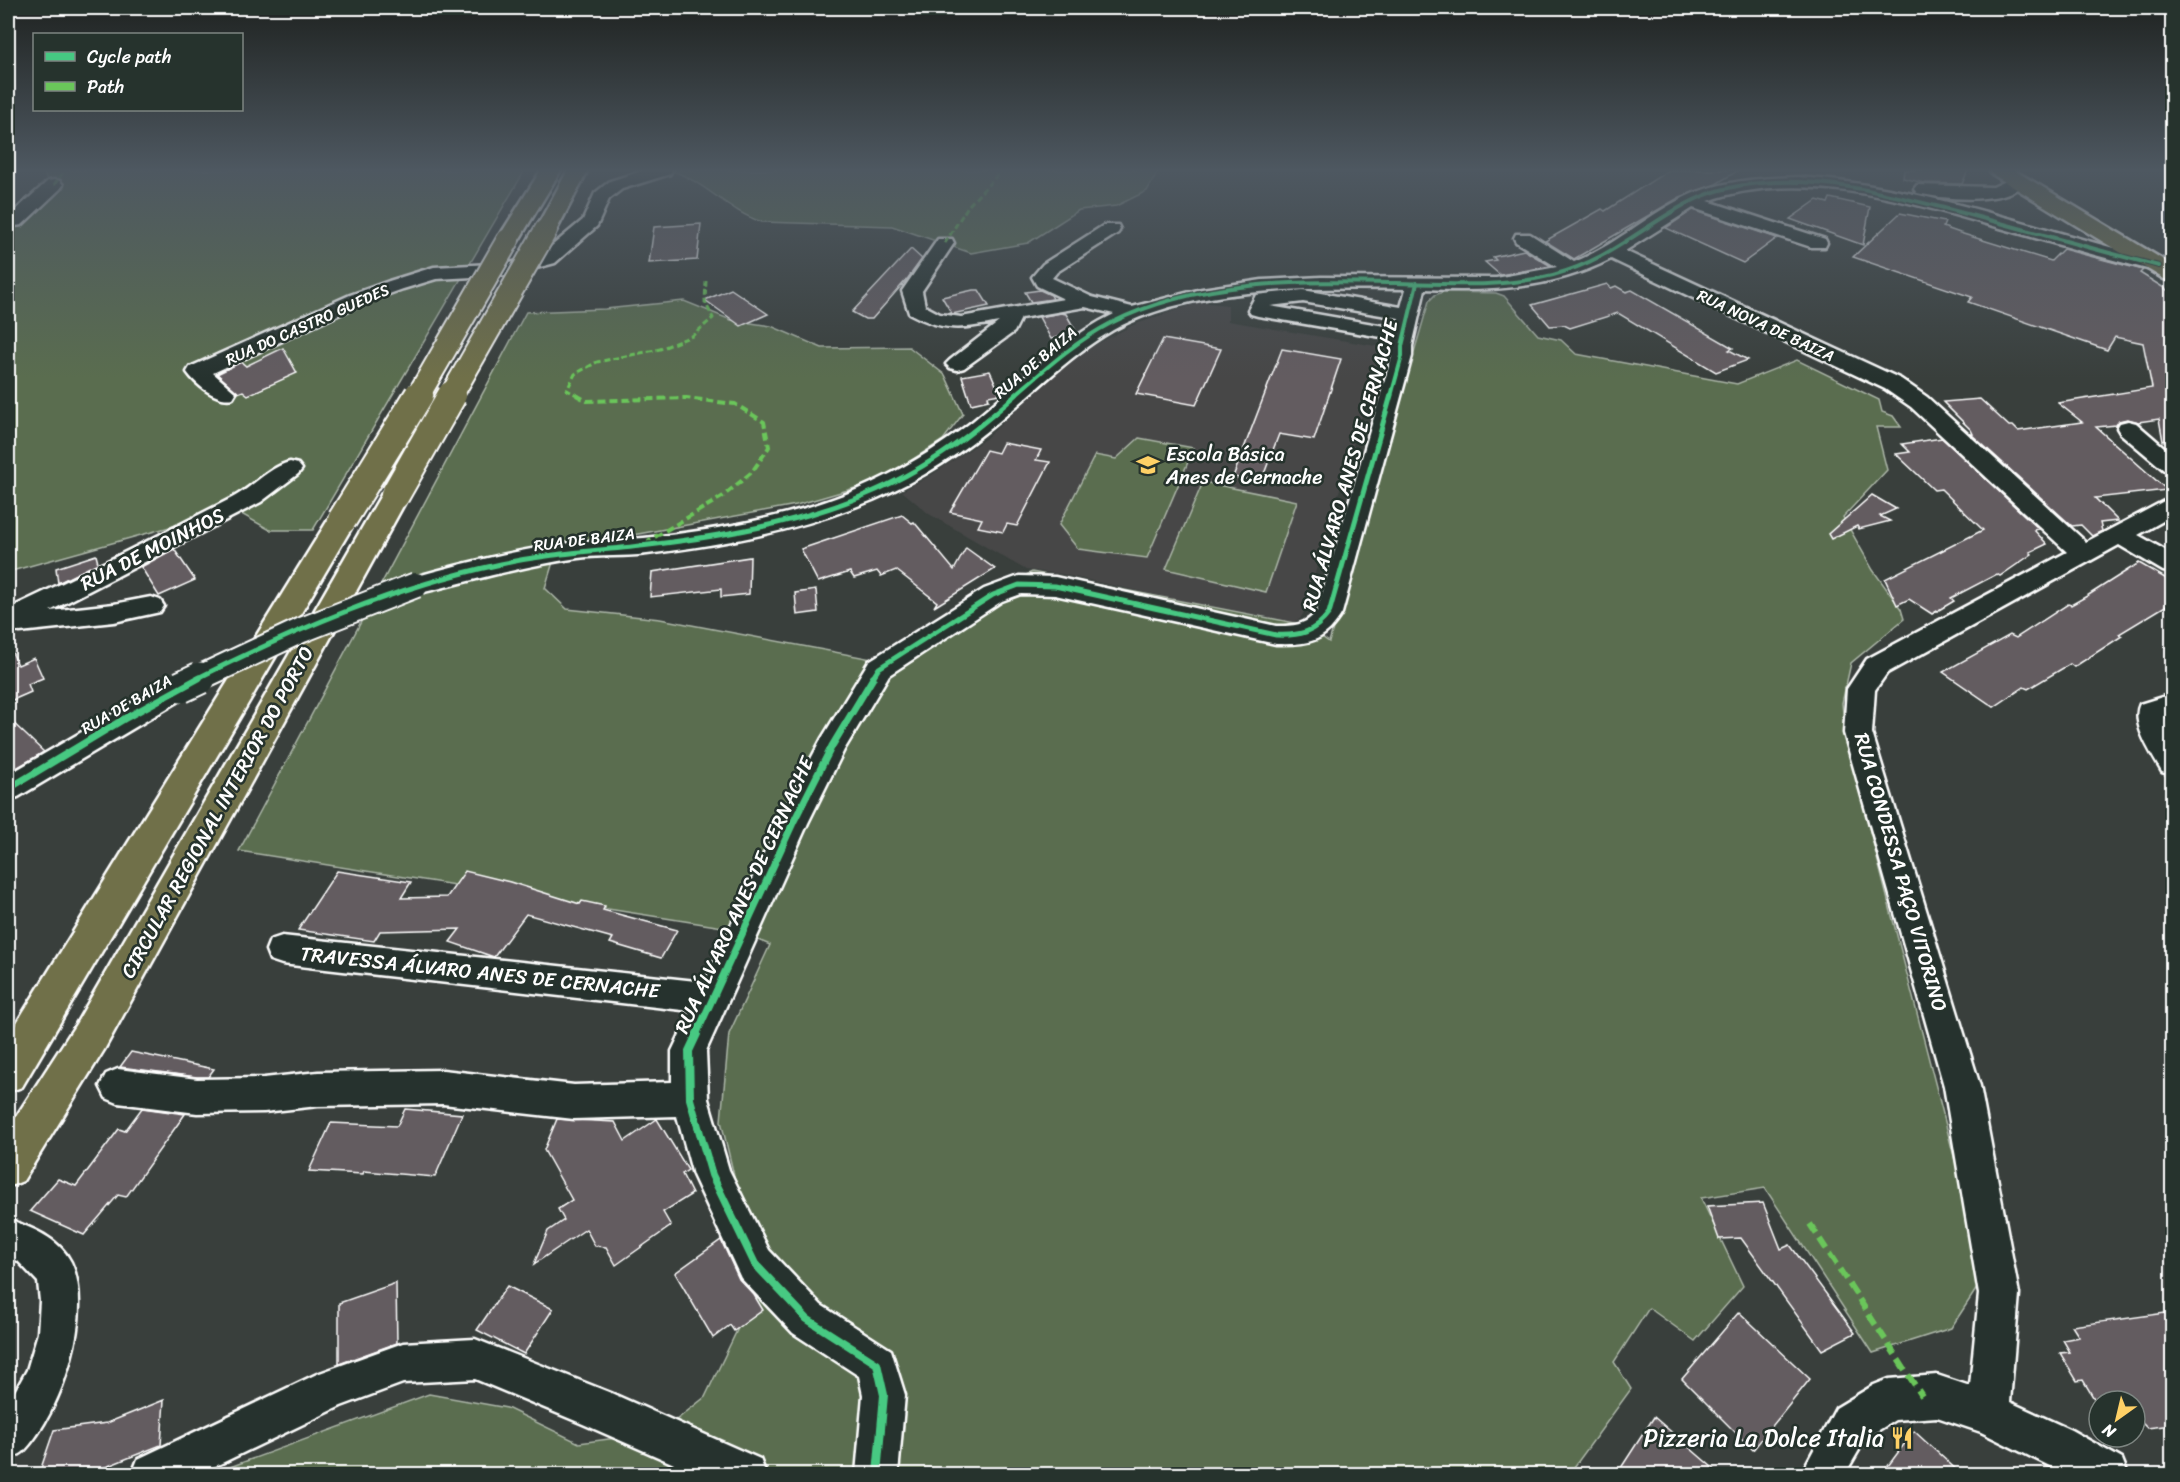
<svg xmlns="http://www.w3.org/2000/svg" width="2180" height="1482" font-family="Sriracha,sans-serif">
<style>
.built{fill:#464747}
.green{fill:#5a6d50;stroke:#acb6a8;stroke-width:1.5}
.building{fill:#645b60;stroke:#fff;stroke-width:1.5}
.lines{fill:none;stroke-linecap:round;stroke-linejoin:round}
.minor-casing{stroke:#fff;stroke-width:5}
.major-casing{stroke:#fff;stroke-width:5}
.highway-casing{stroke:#fff;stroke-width:5}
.minor{fill:#26332d;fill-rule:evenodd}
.major{fill:#70704a;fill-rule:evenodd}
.highway{fill:#70704a;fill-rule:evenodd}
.minor-bridge-far1-casing{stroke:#fff;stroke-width:28;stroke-linecap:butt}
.minor-bridge-casing{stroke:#fff;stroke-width:35;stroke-linecap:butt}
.highway-bridge-far1-casing{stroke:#fff;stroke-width:26;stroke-linecap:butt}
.highway-bridge-casing{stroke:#fff;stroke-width:32;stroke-linecap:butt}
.minor-bridge-far1{stroke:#26332d;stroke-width:24}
.minor-bridge{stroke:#26332d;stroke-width:31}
.highway-bridge-far1{stroke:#70704a;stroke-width:22}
.highway-bridge{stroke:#70704a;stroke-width:28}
.quiet-far2{stroke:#6ac65a;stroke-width:3;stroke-dasharray:6 3;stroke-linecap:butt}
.quiet-far1{stroke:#6ac65a;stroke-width:4;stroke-dasharray:8 4;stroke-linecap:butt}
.quiet{stroke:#6ac65a;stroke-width:6;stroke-dasharray:12 6;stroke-linecap:butt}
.cycleway-far3-casing{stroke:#26332d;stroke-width:6}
.cycleway-far2-casing{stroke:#26332d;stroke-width:8}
.cycleway-far1-casing{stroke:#26332d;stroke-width:10}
.cycleway-casing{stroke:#26332d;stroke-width:12}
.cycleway-far3{stroke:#46c982;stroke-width:4}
.cycleway-far2{stroke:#46c982;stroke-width:5}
.cycleway-far1{stroke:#46c982;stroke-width:7}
.cycleway{stroke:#46c982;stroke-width:8}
.labels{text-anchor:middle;stroke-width:5;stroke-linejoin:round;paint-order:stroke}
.far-street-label{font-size:16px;fill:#fff;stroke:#26332d}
.poi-label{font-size:20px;fill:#fff;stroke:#26332d;text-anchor:start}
.street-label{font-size:20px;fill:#fff;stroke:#26332d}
.near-poi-label{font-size:24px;fill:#fff;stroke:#26332d;text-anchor:end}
</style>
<rect width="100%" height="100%" fill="#393f3c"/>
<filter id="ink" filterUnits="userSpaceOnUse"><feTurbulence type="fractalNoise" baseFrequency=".0167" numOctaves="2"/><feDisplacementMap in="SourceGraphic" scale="12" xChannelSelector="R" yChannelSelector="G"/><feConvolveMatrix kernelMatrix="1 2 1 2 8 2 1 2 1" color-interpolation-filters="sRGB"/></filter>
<g filter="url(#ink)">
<path class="built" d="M1200,302L1228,305V321L1382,347L1303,614L1300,619L1294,622H1279L1060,574L1026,570L929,514L902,491L933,474L985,439L1057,373L1093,346L1133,325Z"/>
<g class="green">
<path d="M43,170H525L313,530H270L238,512L184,523L8,572V227L26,214L49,186Z"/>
<path d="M670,170H1159L1147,191L1116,206L1079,210L1028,243L971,253L892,226L762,222C728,211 704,181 670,170Z"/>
<path d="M1443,292L1496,293L1504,296L1538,335L1561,340L1576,354L1737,384L1797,360L1879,400L1882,412L1893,416L1901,427H1876L1887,470L1843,517L1873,570L1901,609L1904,619L1851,663L1842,703L1845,734L1966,1203L1979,1285L1951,1328L1873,1353L1765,1188L1701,1198L1743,1286L1695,1341L1649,1308L1614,1362L1631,1389L1569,1474H211L429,1394L507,1408L579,1443L661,1432L705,1397L740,1324L755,1264L721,1121L729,1034L770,945L729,928L239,851L526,312L605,309L684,301L731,320L771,326L822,348L909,347L945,375L963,414L943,440L879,481L796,505L557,549L545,588L567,609L660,619L882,661L1013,581L1032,572L1305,625L1329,642L1429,301L1435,295Z"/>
<path d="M1139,438L1194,448L1147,558L1078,549L1059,525L1095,455L1116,459Z"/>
<path d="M1203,482L1297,501L1266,592L1166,569Z"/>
</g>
<g class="building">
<path d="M1669,170H1739L1716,184L1680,197L1574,259L1545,241L1602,209L1605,211Z"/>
<path d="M1904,170H1968L1962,184L1924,183L1903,178Z"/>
<path d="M1830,198L1870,207L1863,245L1790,219L1817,200L1828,203Z"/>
<path d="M1693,210L1777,238L1743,263L1666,228Z"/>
<path d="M1900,213L1945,222L1943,227L1960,233L2051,261L2063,249L2143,270L2140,273L2172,293V440L2163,441L2159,419L2138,422L2127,419L2119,421L2116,425L2096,427L2167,490L2095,498L2118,521L2100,523L2102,531L2092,536L2081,525L2072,526L1971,434H1973L1971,430L1943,402L1980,399L2009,426H2013L2018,431L2082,422L2058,403L2152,388L2143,343L2115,337L2107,350L1968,302L1972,297L1853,257Z"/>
<path d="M701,224L697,260L649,263L654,227Z"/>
<path d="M911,249L922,259L908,278L872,319H865L852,312Z"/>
<path d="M1524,250L1551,266L1500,275L1485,262L1496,260L1493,257Z"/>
<path d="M1607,284L1611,288L1616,286L1626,292L1632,290L1733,348L1729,350L1748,360L1716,372L1618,313L1570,328L1564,325L1550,326L1532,305Z"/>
<path d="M731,289L768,314L741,326L705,300Z"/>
<path d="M973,290H979L989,306L952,314L942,297Z"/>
<path d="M1040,290L1051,295L1053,299L1031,302L1025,292Z"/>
<path d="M1061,313L1066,314L1077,333L1051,339L1039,317Z"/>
<path d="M1163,339L1221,349L1196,405L1136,394Z"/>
<path d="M283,348L297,373L248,395L243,391L238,393L217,374L241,362L246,366Z"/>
<path d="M1282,349L1341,359L1314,440L1279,434L1261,482L1233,477Z"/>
<path d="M990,371L1000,394L988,396L989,400L971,404L962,376Z"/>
<path d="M1942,438L2039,529L2034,530L2047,544L2030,552L2032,554L2000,576L1997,574L1951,598L1954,601L1932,614L1909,599L1897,605L1885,579L1983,530L1941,489L1934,490L1896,454L1910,452L1902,444Z"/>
<path d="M1003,443L1041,450L1036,460L1050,462L1017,526L1007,524L1003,532L978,527L982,519L950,512L986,450L998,453Z"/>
<path d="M1872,495L1896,509L1880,516L1890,521L1859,529L1857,526L1831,539L1828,534Z"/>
<path d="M902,515L912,523L914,522L954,570L966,548L995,569L934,607L937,602L896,570L881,576L877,571L854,578L850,572L818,582L801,549Z"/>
<path d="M174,549L195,580L159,596L141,567Z"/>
<path d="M96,555L98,563L58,583L56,568Z"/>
<path d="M750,557L749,594L721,597V589L650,597L652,572Z"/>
<path d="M2139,563L2172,582V602L2119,634L2122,636L2074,667L2070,664L2028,689L2024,687L1994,707L1943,672L2010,635L2016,638L2068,604L2071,605L2087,596Z"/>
<path d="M816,590L818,612L797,615L795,593Z"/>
<path d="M8,643L18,665L34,658L43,678L28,684L31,692L8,702Z"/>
<path d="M8,718L44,752L8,773Z"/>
<path d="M337,871L411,882L401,898L447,897L465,871L510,882L580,904L582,901L605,906L603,910L677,930L661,958L610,943L613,938L526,914L494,957L450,942L460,929L380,931L374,941L298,930Z"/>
<path d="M131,1052L214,1069L208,1077H197L120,1067Z"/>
<path d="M142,1108L185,1114L126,1197L118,1195L84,1235L30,1211L58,1179L76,1186L119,1129L125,1131Z"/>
<path d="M405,1109L462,1114L435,1177L364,1171L363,1174L309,1171L331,1123L397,1126Z"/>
<path d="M557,1119L615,1122L625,1141L657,1119L688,1170L682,1174L692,1194L663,1212L671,1226L616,1265L606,1247L595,1246L586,1229L534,1264L548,1231L564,1220L558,1209L572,1200L544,1150Z"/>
<path d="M1763,1203L1781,1249L1790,1245L1855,1333L1822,1350L1741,1238L1719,1239L1707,1206Z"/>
<path d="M721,1240L739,1279L754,1295L763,1310L734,1331L730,1325L713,1338L675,1273Z"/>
<path d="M396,1283L397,1343L339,1364V1303Z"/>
<path d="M507,1286L553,1309L524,1354L477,1330Z"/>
<path d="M1739,1312L1810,1379L1753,1450L1682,1379Z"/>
<path d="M2172,1312V1425L2147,1428L2142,1423H2135V1401L2115,1399L2096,1402L2083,1380L2077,1381L2060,1353L2070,1352L2063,1340L2079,1337L2072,1326Z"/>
<path d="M164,1400L161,1445L88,1474H39L54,1430L107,1423Z"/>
<path d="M1654,1417L1720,1474H1617Z"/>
<path d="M1914,1431L1961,1474H1882Z"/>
</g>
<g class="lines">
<g class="minor-casing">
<g id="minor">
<path d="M645,170H672L670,174L622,189L609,199L597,226L555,263L510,275L436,279L403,289L364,303L213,373L236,393L233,398C217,402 196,385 187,372L190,367L350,295L389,281L434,267L510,263L541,255L583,220L595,193L610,181Z"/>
<path d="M2017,176L2023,177L2026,181C2008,206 1943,199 1917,193L1914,189L1917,185L1993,187Z"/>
<path d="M1798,177C1924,185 2044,232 2166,262L2169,266L2166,270L2159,272C2107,259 2056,244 2004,229C1912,203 1803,167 1708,201L1825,239L1827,243L1825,247H1811L1693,208L1625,251L1901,379L1927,397L2086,542L2164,501L2172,498V516L2138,535L2172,554V573L2163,571L2119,545L1887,673L1875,690L1872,733L1980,1086L2019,1294L2010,1402L2071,1430L2122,1459L2128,1474H2066L1981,1432L1937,1417L1895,1420L1866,1438L1845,1474H1801L1836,1408L1874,1385L1889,1379L1937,1375L1970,1386L1979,1294L1944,1086L1844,733L1847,689L1867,659L2067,552L1911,407L1885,389L1611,259C1553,289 1489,292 1425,289L1412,346V356L1342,613C1325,642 1308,645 1276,644L1055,595L1021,594L1002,601L889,675L844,750L808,823L706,1051L708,1099L729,1170L769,1250L821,1305L891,1350L905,1395L898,1474H856L863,1395L859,1376L793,1333L741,1278L693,1175L677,1116L574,1119L443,1104L318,1106L264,1112L197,1113L118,1103L106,1098L100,1086L106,1074L118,1069L197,1079L264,1078L318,1072L443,1070L574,1085L672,1082V1051L691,1011L282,964L270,960L266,950L270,940L282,936L705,982L782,814L822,738L869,661L984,589L1019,576L1055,577L1276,626C1294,626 1305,626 1317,611L1392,356L1393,339L1258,316L1251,314L1248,310L1256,295L1303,290L1401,307L1406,289C1316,288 1193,285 1113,330C1066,357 1030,397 988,430C948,463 903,489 855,507C789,533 717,545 647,554C624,557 601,555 578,558C523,566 469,581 416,594L407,591L403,585L407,579C463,563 522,548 580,542C601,539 623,540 644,538C715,530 789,518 856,490C898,472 937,449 973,421C1019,384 1060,340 1114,314L1085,307L1021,318L1014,332L964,368L957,370L950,368L946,364L950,360L999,322C961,329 944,332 909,313L902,291L938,239H952L954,243L922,291L925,306L940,314L961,317L1064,299L1037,286L1032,277L1043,264L1104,225H1118L1120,229L1118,233L1057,272L1052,278L1092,297L1132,307L1202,289L1262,280L1321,277L1496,278L1557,267L1516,242L1514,238L1516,234H1530L1574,262C1614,246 1644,218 1681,199C1717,181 1758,178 1798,177ZM1303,302L1399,318L1396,328L1270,306Z"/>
<path d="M54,180L60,181L63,185L60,189L22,225L8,227V217L48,181Z"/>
<path d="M2128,421L2136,423L2172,454V472L2164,470L2120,433L2117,428L2120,423Z"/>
<path d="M290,462L298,464L302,469L298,474L261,502L50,611L114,604L151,597L160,600L164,606L160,612L114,622L20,632L8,629V609C83,574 158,536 232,498C252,488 269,467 290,462Z"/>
<path d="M181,677L191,680L195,687L191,694L18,797L8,800V775L171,680Z"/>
<path d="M2172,694V714L2165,717L2172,736V775L2162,772C2152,754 2130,723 2140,704Z"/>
<path d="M8,1219C32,1228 59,1238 71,1262C95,1312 61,1413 24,1451C20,1455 13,1457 8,1459V1404L27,1370L38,1333L40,1301L38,1282L18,1261L8,1257Z"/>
<path d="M475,1339L611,1393L760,1459L766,1474H697L583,1424L475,1379L403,1383L341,1406L199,1474H132L138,1459L317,1374L403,1343Z"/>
</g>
</g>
<g class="major-casing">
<path id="major" d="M1989,170H2014L2172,265V281L2164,279L1992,174Z"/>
</g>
<g class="highway-casing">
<g id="highway">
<path d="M541,170H561L516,245L508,246L500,245L497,240Z"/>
<path d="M568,170H588L554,235L546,236L538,235L535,230Z"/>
<path d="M395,486L405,489L409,495L104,1050L23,1181L8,1187V1129L76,1024L381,495L385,489Z"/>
<path d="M342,511L352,514L356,520L22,1087L8,1092V1037L328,520L332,514Z"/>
</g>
</g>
<use href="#minor" class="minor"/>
<use href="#major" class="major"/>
<use href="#highway" class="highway"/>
<g class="minor-bridge-far1-casing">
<path id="minor-bridge-far1" d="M197,679L302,630L416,585"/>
</g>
<g class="minor-bridge-casing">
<path id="minor-bridge" d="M181,687L200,678"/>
</g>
<g class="highway-bridge-far1-casing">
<g id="highway-bridge-far1">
<path d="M418,396L508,240"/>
<path d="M451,396L546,230"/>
</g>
</g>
<g class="highway-bridge-casing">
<g id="highway-bridge">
<path d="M395,495L452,395"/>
<path d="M342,520L419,395"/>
</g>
</g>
<use href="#minor-bridge-far1" class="minor-bridge-far1"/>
<use href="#minor-bridge" class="minor-bridge"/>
<use href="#highway-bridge-far1" class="highway-bridge-far1"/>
<use href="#highway-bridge" class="highway-bridge"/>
<g class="quiet-far2">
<path d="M54,185L65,170"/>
<path d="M8,228L16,221"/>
<path d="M945,243L968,206L1002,170"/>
<path d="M579,396L567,390L575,374L597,362L660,349L692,336L713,318L705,302L706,281"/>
</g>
<path class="quiet-far1" d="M576,395L587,401L686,398L735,404L764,422L769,447L752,472L722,497L648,541"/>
<path class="quiet" d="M1810,1224L1922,1396"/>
<g class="cycleway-far3-casing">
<g id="cycleway-far3">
<path d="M1014,396C1044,370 1074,342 1111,323C1198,279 1301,281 1396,283C1449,284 1502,288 1553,275C1615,259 1649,219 1703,196C1733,184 1767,181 1799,182C1845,183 1891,195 1936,206C2011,225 2084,247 2159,266"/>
<path d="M1391,396L1402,356V346L1417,283"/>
</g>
</g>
<g class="cycleway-far2-casing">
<g id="cycleway-far2">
<path d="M196,679C294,630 394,587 501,564C550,553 600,551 649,545C748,533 849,514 934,459C963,441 990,418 1016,395"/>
<path d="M872,679L879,668L993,595L1019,585L1055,586L1276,635C1300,636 1314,633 1329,613L1391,395"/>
</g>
</g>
<g class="cycleway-far1-casing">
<g id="cycleway-far1">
<path d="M8,789L124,719L199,678"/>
<path d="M696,1035L793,823L832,746L873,678"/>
</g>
</g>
<g class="cycleway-casing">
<path id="cycleway" d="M697,1034L689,1051L690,1099L712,1175L755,1264L807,1319L877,1364L884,1395L877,1474"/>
</g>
<use href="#cycleway-far3" class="cycleway-far3"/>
<use href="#cycleway-far2" class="cycleway-far2"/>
<use href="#cycleway-far1" class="cycleway-far1"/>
<use href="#cycleway" class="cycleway"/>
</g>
</g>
<linearGradient id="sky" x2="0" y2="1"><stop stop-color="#1f2321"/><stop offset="0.45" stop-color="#4e5861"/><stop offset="1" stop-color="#4e5861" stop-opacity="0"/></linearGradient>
<rect width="2180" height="378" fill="url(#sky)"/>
<defs>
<g id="school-bare" transform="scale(1.8)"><path d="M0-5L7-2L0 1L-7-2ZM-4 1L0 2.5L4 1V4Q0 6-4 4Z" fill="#ffd166" stroke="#26332d" stroke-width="2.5" paint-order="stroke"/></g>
<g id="restaurant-bare" transform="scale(1.8)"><path d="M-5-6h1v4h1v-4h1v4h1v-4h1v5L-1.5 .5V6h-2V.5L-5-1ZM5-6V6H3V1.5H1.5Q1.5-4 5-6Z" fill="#ffd166" stroke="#26332d" stroke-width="2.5" paint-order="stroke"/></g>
</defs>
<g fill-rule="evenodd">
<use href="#school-bare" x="1148" y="465"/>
<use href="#restaurant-bare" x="1902" y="1438"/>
</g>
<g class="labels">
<g class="far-street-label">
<text transform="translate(307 324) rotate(-24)" y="6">RUA DO CASTRO GUEDES</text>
<text transform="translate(1766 325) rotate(25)" y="6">RUA NOVA DE BAIZA</text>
<text transform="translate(1035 362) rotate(-40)" y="6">RUA DE BAIZA</text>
<text transform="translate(584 539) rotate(-7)" y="6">RUA DE BAIZA</text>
<text transform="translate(126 704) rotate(-30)" y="6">RUA DE BAIZA</text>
</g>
<g class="poi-label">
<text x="1166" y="461">Escola Básica<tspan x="1166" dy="23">Anes de Cernache</tspan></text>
</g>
<g class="street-label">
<text transform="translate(1350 465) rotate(-74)" y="7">RUA ÁLVARO ANES DE CERNACHE</text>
<text transform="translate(152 549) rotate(-27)" y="7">RUA DE MOINHOS</text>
<text transform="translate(217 812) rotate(-61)" y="7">CIRCULAR REGIONAL INTERIOR DO PORTO</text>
<text transform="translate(1901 872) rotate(74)" y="7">RUA CONDESSA PAÇO VITORINO</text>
<text transform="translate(744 895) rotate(-65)" y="7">RUA ÁLVARO ANES DE CERNACHE</text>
<text transform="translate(480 972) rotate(6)" y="7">TRAVESSA ÁLVARO ANES DE CERNACHE</text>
</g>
<g class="near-poi-label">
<text x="1884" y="1446">Pizzeria La Dolce Italia</text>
</g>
</g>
<rect width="2180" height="1482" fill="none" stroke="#26332d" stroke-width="30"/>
<rect x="15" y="15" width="2150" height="1452" fill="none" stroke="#fff" stroke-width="2" filter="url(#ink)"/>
<rect x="33" y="33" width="210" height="78" fill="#26332d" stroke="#7d8581" stroke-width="1.5"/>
<rect x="45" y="52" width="30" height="9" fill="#46c982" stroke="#7d8581" stroke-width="1.5"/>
<text x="87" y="63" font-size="18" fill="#ffffff">Cycle path</text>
<rect x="45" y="82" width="30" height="9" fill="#6ac65a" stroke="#7d8581" stroke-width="1.5"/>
<text x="87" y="93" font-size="18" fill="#ffffff">Path</text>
<g transform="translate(2117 1419) rotate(214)"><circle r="28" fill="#26332d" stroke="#7d8581" stroke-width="1.5"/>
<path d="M0-4.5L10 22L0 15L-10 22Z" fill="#ffd166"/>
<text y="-9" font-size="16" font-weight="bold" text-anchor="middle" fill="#ffffff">N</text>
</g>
</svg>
